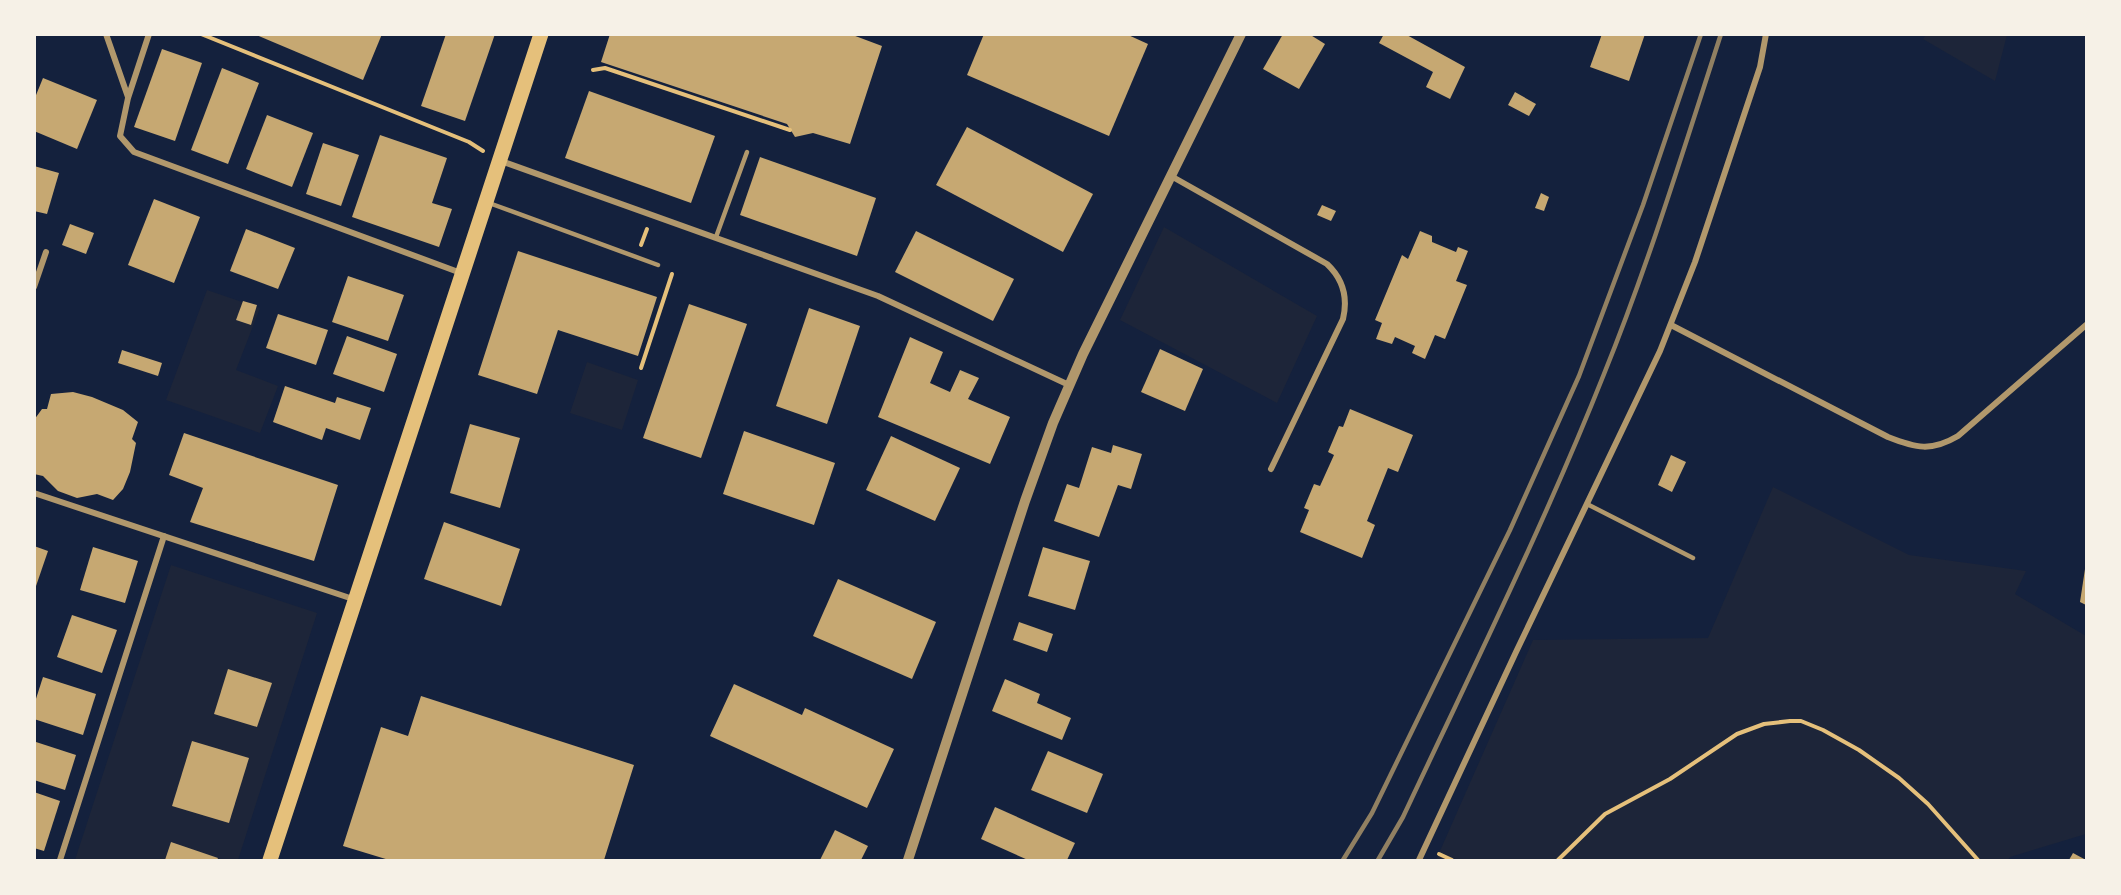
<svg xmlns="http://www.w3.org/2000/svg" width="2121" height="895" font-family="'DejaVu Sans',sans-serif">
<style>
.green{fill:#1d2539}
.building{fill:#c6a872}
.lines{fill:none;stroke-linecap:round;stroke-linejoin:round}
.path{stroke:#e5c07b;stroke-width:4}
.service{stroke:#b1986c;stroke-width:4.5}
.minor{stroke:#b1986c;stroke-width:6}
.tertiary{stroke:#b1986c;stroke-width:10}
.primary{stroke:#e5c07b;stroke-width:15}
.rail{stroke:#918062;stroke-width:4.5}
</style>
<rect width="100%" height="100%" fill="#14213d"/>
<g class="green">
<path d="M1926,35H2007L1995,81L1923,39Z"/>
<path d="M1164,227L1317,316L1277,403L1120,320Z"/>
<path d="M207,290L260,308L236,370L278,386L260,433L166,400Z"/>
<path d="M587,362L638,380L622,430L570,413Z"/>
<path d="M1773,487L1909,555L2026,571L2015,594L2086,636V834L2010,857L2008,860H1436L1533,640L1708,638Z"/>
<path d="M171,565L317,613L238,860H75Z"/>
</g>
<g class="building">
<path d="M254,34H382L363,80Z"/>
<path d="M446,34H495L465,121L421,106Z"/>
<path d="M610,34H850L882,46L850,144L813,133L795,137L787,124L601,62Z"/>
<path d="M984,34H1126L1148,44L1109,136L967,75Z"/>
<path d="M1283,34H1309L1325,44L1299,89L1263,69Z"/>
<path d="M1384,34H1405L1465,67L1450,99L1426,87L1433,72L1379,43Z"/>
<path d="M1602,34H1645L1629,81L1590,67Z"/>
<path d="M162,49L202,63L175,141L134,127Z"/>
<path d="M222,68L259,83L228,164L191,150Z"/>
<path d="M43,78L97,100L77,149L34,131V100Z"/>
<path d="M589,91L715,136L691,203L565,158Z"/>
<path d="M1515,92L1536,104L1529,116L1508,105Z"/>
<path d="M267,115L313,133L292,187L246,169Z"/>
<path d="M967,127L1093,194L1063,252L936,185Z"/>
<path d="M380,135L447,158L432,203L452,209L439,247L352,217Z"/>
<path d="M323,143L359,155L341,206L306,194Z"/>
<path d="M760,157L876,198L857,256L740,215Z"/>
<path d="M34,166L59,173L47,214L34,211Z"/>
<path d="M1541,193L1549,197L1544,211L1535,208Z"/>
<path d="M154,199L200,217L174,283L128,265Z"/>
<path d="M1322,205L1336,211L1331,221L1317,215Z"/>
<path d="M70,224L94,233L86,254L62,245Z"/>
<path d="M246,229L295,248L278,289L230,271Z"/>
<path d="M916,231L1014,279L993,321L895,272Z"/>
<path d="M1420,231L1432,236V242L1456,252L1458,247L1468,251L1456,281L1467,285L1445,339L1435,335L1425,359L1412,353L1415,346L1395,337L1392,344L1376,339L1382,323L1375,320L1402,255L1408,259Z"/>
<path d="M518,251L657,297L638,356L558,330L537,394L478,375Z"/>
<path d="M348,276L404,295L388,341L332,322Z"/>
<path d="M243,301L257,305L251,325L236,320Z"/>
<path d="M689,304L747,324L701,458L643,438Z"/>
<path d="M809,308L860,326L827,424L776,406Z"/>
<path d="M278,314L328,330L316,365L266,348Z"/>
<path d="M347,336L397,354L384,392L333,374Z"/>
<path d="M910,337L943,352L930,383L950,392L960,370L979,378L968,399L1010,417L990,464L878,417Z"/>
<path d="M1160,349L1203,369L1185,411L1141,392Z"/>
<path d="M122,350L162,363L158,376L118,363Z"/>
<path d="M285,386L335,403L337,397L371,408L360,440L326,428L322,440L273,422Z"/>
<path d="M73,392L92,397L123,410L138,422L132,439L136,443L130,472L123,489L113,500L97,494L77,498L58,491L43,476L34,474V420L42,409H47L51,394Z"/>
<path d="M1350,409L1413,435L1398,472L1388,468L1367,521L1375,525L1362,558L1300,532L1309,510L1304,508L1314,484L1320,486L1334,455L1328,452L1339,426L1343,427Z"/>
<path d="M470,424L520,438L500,508L450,493Z"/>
<path d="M744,431L835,463L814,525L723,494Z"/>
<path d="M184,433L338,485L314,561L190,522L203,488L169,475Z"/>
<path d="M891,436L960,468L935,521L866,490Z"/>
<path d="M1113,445L1142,454L1131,489L1118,485L1099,537L1054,521L1067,484L1079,488L1092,447L1111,453Z"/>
<path d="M1671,455L1686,462L1672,492L1658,485Z"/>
<path d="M444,522L520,549L501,606L424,579Z"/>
<path d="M34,546L48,551L35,589H34Z"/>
<path d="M93,547L138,561L125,603L80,590Z"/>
<path d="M1043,547L1090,561L1075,610L1028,596Z"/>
<path d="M2085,569H2086V605L2080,602Z"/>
<path d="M838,579L936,622L912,679L813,636Z"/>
<path d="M72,615L117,630L102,673L57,657Z"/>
<path d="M1019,622L1053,634L1047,652L1013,640Z"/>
<path d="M228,669L272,683L257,727L214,714Z"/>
<path d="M43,677L96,694L83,735L34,719V705Z"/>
<path d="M1005,679L1040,694L1037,703L1071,718L1062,740L992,711Z"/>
<path d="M734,684L802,715L805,708L894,749L867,808L710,736Z"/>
<path d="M421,696L634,765L604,860H389L343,846L381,727L408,736Z"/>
<path d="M192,741L249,758L229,823L172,806Z"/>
<path d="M36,742L76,755L65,790L34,780Z"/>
<path d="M1048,751L1103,774L1087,813L1031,790Z"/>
<path d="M34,792L60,801L44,851L34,848Z"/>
<path d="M995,807L1075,843L1067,860H1028L981,839Z"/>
<path d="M835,830L868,846L861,860H820Z"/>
<path d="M171,842L218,858L217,860H165Z"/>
<path d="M2073,853L2086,860H2069Z"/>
</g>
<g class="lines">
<g class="path">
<path d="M201,34L469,142L483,151"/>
<path d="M593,70L605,68L790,130"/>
<path d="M641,245L647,229"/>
<path d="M641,368L672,274"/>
<path d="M1439,854L1452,860"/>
<path d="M1558,860L1605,814L1670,779L1737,734L1764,724L1790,721H1801L1823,730L1859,750L1899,778L1928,804L1978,860"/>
</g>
<g class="service">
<path d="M489,203L658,265"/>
<path d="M716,237L747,152"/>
<path d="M1587,504L1693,558"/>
</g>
<g class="minor">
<path d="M106,34L128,97"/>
<path d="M149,34L128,98L120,136L134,152L461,273"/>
<path d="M501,161L878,296L1069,385"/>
<path d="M1171,176L1327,264C1343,279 1348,298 1343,319L1271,469"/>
<path d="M34,287L46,252"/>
<path d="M1671,325L1888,437C1916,448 1931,452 1958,436L2086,325"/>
<path d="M34,493L356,600"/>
<path d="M60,860L164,536"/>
<path d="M1419,860L1516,652L1660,351L1695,262L1760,67L1766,34"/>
</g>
<path class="tertiary" d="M908,860L1025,501L1053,423L1083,354L1241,34"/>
<path class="primary" d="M270,860L541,34"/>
<g class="rail">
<path d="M1343,860L1372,813L1510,530L1579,376L1643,205L1701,34"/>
<path d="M1378,860L1403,817C1472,670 1544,525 1604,374C1649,263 1684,148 1721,34"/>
</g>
</g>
<rect width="2121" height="895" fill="none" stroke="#f6f1e7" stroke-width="72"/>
</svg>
